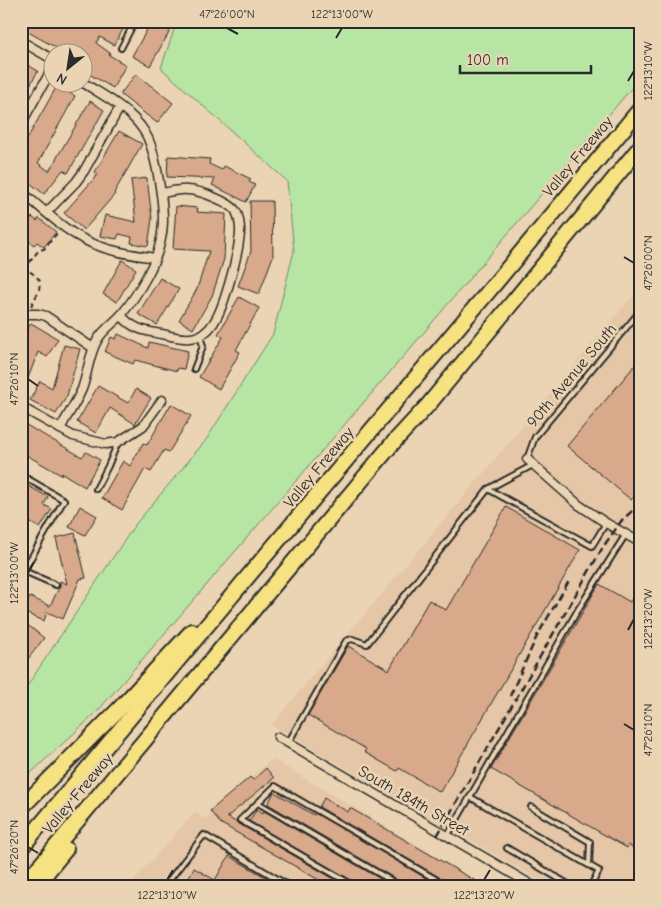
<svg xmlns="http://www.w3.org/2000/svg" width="662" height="908" font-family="'Comic Neue',sans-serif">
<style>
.built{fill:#e5c7a7}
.green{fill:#b7e5a3;stroke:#718867}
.building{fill:#d8a98a;stroke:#2b2b2b}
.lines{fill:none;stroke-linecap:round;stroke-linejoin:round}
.lane-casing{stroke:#2b2b2b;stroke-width:8}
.street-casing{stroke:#2b2b2b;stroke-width:11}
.highway-casing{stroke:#2b2b2b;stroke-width:18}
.path{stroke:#2b2b2b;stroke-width:2;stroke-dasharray:5 4;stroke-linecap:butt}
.lane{stroke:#ead4b3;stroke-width:4}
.street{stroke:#ead4b3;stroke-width:8}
.highway{stroke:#f6e281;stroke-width:14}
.rail{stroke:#2b2b2b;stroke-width:2.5;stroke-dasharray:8 4;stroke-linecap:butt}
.ticks{fill:none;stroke:#2b2b2b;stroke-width:2}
.labels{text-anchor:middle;stroke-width:5;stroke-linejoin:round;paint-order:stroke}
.street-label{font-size:16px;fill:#2b2b2b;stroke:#ead4b3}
.neatline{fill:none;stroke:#2b2b2b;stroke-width:2}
.ticks-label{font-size:12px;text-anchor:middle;fill:#2b2b2b}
</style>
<rect width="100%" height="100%" fill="#ead4b3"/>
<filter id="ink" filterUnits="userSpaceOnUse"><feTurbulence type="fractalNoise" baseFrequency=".02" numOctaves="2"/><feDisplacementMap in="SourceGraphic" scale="10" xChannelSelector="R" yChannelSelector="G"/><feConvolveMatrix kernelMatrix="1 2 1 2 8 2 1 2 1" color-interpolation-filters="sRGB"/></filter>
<g filter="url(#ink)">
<g class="built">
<path d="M641,286V887H551L271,725Z"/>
<path d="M272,759L488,887H128L195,812L205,819Z"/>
</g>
<path class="green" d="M177,21H641V77L408,351L96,713L21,782V695L134,526L206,440L273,334L294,251L287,181L161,68Z"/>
<g class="building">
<path d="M21,21H116L125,26L114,45L100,37L96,43L110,53L109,55L126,65L113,88L82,70V52H64L21,28Z"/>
<path d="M152,21H173L170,31L150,66L132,56Z"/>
<path d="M21,61L38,71L21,101Z"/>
<path d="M136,74L173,103L157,123L121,95V93Z"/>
<path d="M57,86L75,96L38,163L49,171L90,101L104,110L68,173L63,170L44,194L21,176V154L26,148L23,146Z"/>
<path d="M119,131L142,144L114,193L115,194L84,230L64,213L98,174L95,172Z"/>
<path d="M168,156L210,159L209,164L222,170L224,166L251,179L249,182L255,185L246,202L212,185L215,179L167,177Z"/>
<path d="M147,178L152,219L148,246L131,243L132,237L119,234L117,239L100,236L105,215L136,222L131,180Z"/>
<path d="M250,201H272L273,256L259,294L238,286L251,251Z"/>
<path d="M176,206L198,208L197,212L226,214L224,259L212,296L193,329L179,320L197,289L209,251L173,249Z"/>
<path d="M32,217L37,221L39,218L56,232L44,247L37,242L34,245L26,239L29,235L22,230Z"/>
<path d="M122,260L136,269L117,302L103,294Z"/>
<path d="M160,278L179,289L157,325L138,314Z"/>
<path d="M239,297L259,308L236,350L240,352L219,389L199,377L223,337L218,334Z"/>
<path d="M31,323L58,339L47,357L38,352L22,394L21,340Z"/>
<path d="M118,334L148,348L149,342L188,351L184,369L178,368L177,371L135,360L133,364L105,352L111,337L116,339Z"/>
<path d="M64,345L80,349L67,396L56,414L30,400L40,381L52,388Z"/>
<path d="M641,358V490L631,500L567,446Z"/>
<path d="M98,386L128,403L136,389L151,398L135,424L110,408L96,433L77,422Z"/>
<path d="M171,404L191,416L169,452L164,450L151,472L145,469L122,510L102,498L123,461L130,466L143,443L147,445Z"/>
<path d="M21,422L82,457L86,452L100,460L85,487L62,473L61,475L21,452Z"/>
<path d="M25,484L48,497L44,505L52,509L40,528L29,522L21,536V506L28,494L21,490Z"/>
<path d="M80,506L97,516L85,535L69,527Z"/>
<path d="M506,507L580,550L440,792L399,768L397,771L364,752L366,749L308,715L348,646L389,670L429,600L446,610Z"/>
<path d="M75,533L86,578L80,579L63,619L47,612L44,621L23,612L30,597L50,606L60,586V581L67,584L56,538Z"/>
<path d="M641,583V852L628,845L627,848L491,769L599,584L630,602Z"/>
<path d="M29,626L44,638L21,668V636Z"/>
<path d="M266,768L274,778L227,817L348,887H331L220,823L210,811L250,777L253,780Z"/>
<path d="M274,792L314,815L315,813L441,887H406L404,884L268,804Z"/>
<path d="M324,798L348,812L350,808L486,887H453L451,884L319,807Z"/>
<path d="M257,809L263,813L264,811L394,887H360L358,884L249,821Z"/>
<path d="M229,856L283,887H183L194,868L215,880Z"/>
</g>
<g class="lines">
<g class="lane-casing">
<g id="lane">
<path d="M121,48L135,21"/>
<path d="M194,369L203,346L200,336"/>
<path d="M527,459L535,437L641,310"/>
<path d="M21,475L64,500L27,565L21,578"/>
<path d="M96,489L108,466L118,442"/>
<path d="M488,489L533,465"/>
<path d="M24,571L56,585"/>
<path d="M288,743L346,641L352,639L367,644L488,489L592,546L606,523"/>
<path d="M470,797L599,871L590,887"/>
<path d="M258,803L402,887"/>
<path d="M531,807L590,842L589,865"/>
<path d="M448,835L579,608L626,534"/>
<path d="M507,848L573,887"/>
<path d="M164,887L204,835L291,887"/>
<path d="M356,887L240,820L275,786L449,887"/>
<path d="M635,887L641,878"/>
</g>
</g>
<g class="street-casing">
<g id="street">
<path d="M21,41L52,59"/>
<path d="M21,124L49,74L52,71"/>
<path d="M21,191C45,211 69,236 99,246C117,253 137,255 155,258"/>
<path d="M47,212L76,182L84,171L120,107"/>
<path d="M21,314H38L46,316L93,348"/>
<path d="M121,315C132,329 145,331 161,334C173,336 187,341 199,336C206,333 213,325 217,317C225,302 237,258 239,241C241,232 240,219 236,211C230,202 199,190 188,190C179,189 170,192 161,193"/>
<path d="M21,407L73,436L106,444L118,442L143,426L162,400"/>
<path d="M60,429C67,416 76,403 82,389C88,373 89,353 98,339C104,329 114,323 122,314C131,303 140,289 147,276C168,238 165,212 157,170C154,157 152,143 144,131C130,109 104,96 82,82"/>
<path d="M527,459L579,505L606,523L641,543"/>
<path d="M278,737L535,887"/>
</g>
</g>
<g class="highway-casing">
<g id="highway">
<path d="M21,808L119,709L192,631"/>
<path d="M21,848L250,574L488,292L641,108"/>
<path d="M22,887L392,444L429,404L641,146"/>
<path d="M35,887L66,849"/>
</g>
</g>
<path class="path" d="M31,306L39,291L40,281L36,276L25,268L39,250L44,249L58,232"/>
<use href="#lane" class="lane"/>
<use href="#street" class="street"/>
<use href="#highway" class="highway"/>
<g class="rail">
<path d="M510,696L537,636L569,581"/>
<path d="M437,836L603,547L622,520L641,503"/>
</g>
</g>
</g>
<path class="ticks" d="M227,28L238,34M336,38L342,28M628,81L634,71M624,257L634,263M28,379L38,386M28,573L34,562M628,630L634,619M624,724L634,730M28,847L38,853M167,880L173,870M484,880L490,870"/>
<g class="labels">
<g class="street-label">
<text transform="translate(577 156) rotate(-50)" y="6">Valley Freeway</text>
<text transform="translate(571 375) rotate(-50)" y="6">90th Avenue South</text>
<text transform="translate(318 467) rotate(-50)" y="6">Valley Freeway</text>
<text transform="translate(77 793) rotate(-50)" y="6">Valley Freeway</text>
<text transform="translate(414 800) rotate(30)" y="6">South 184th Street</text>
</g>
</g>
<rect width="662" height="908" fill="none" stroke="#ead4b3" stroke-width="55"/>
<g transform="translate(68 68) rotate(210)"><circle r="24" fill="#ead4b3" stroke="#9e907d"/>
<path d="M0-4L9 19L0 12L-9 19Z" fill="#2b2b2b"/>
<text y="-8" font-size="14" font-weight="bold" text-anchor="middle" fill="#2b2b2b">N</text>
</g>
<path d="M460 65v8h131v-8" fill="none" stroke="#2b2b2b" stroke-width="2.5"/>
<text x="467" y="65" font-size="15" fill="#2b2b2b" stroke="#ead4b3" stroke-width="4" paint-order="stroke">100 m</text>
<rect x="28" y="28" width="606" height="852" class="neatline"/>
<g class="ticks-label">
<text x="227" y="18">47°26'00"N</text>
<text x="342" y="18">122°13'00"W</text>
<text transform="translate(648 71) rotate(-90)" y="4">122°13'10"W</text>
<text transform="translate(648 263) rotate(-90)" y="4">47°26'00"N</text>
<text transform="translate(14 379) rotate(-90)" y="4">47°26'10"N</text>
<text transform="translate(14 573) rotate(-90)" y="4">122°13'00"W</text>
<text transform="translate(648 619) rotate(-90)" y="4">122°13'20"W</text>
<text transform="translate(648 730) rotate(-90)" y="4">47°26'10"N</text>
<text transform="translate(14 847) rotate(-90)" y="4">47°26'20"N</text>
<text x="167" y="899">122°13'10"W</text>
<text x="484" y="899">122°13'20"W</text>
</g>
</svg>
